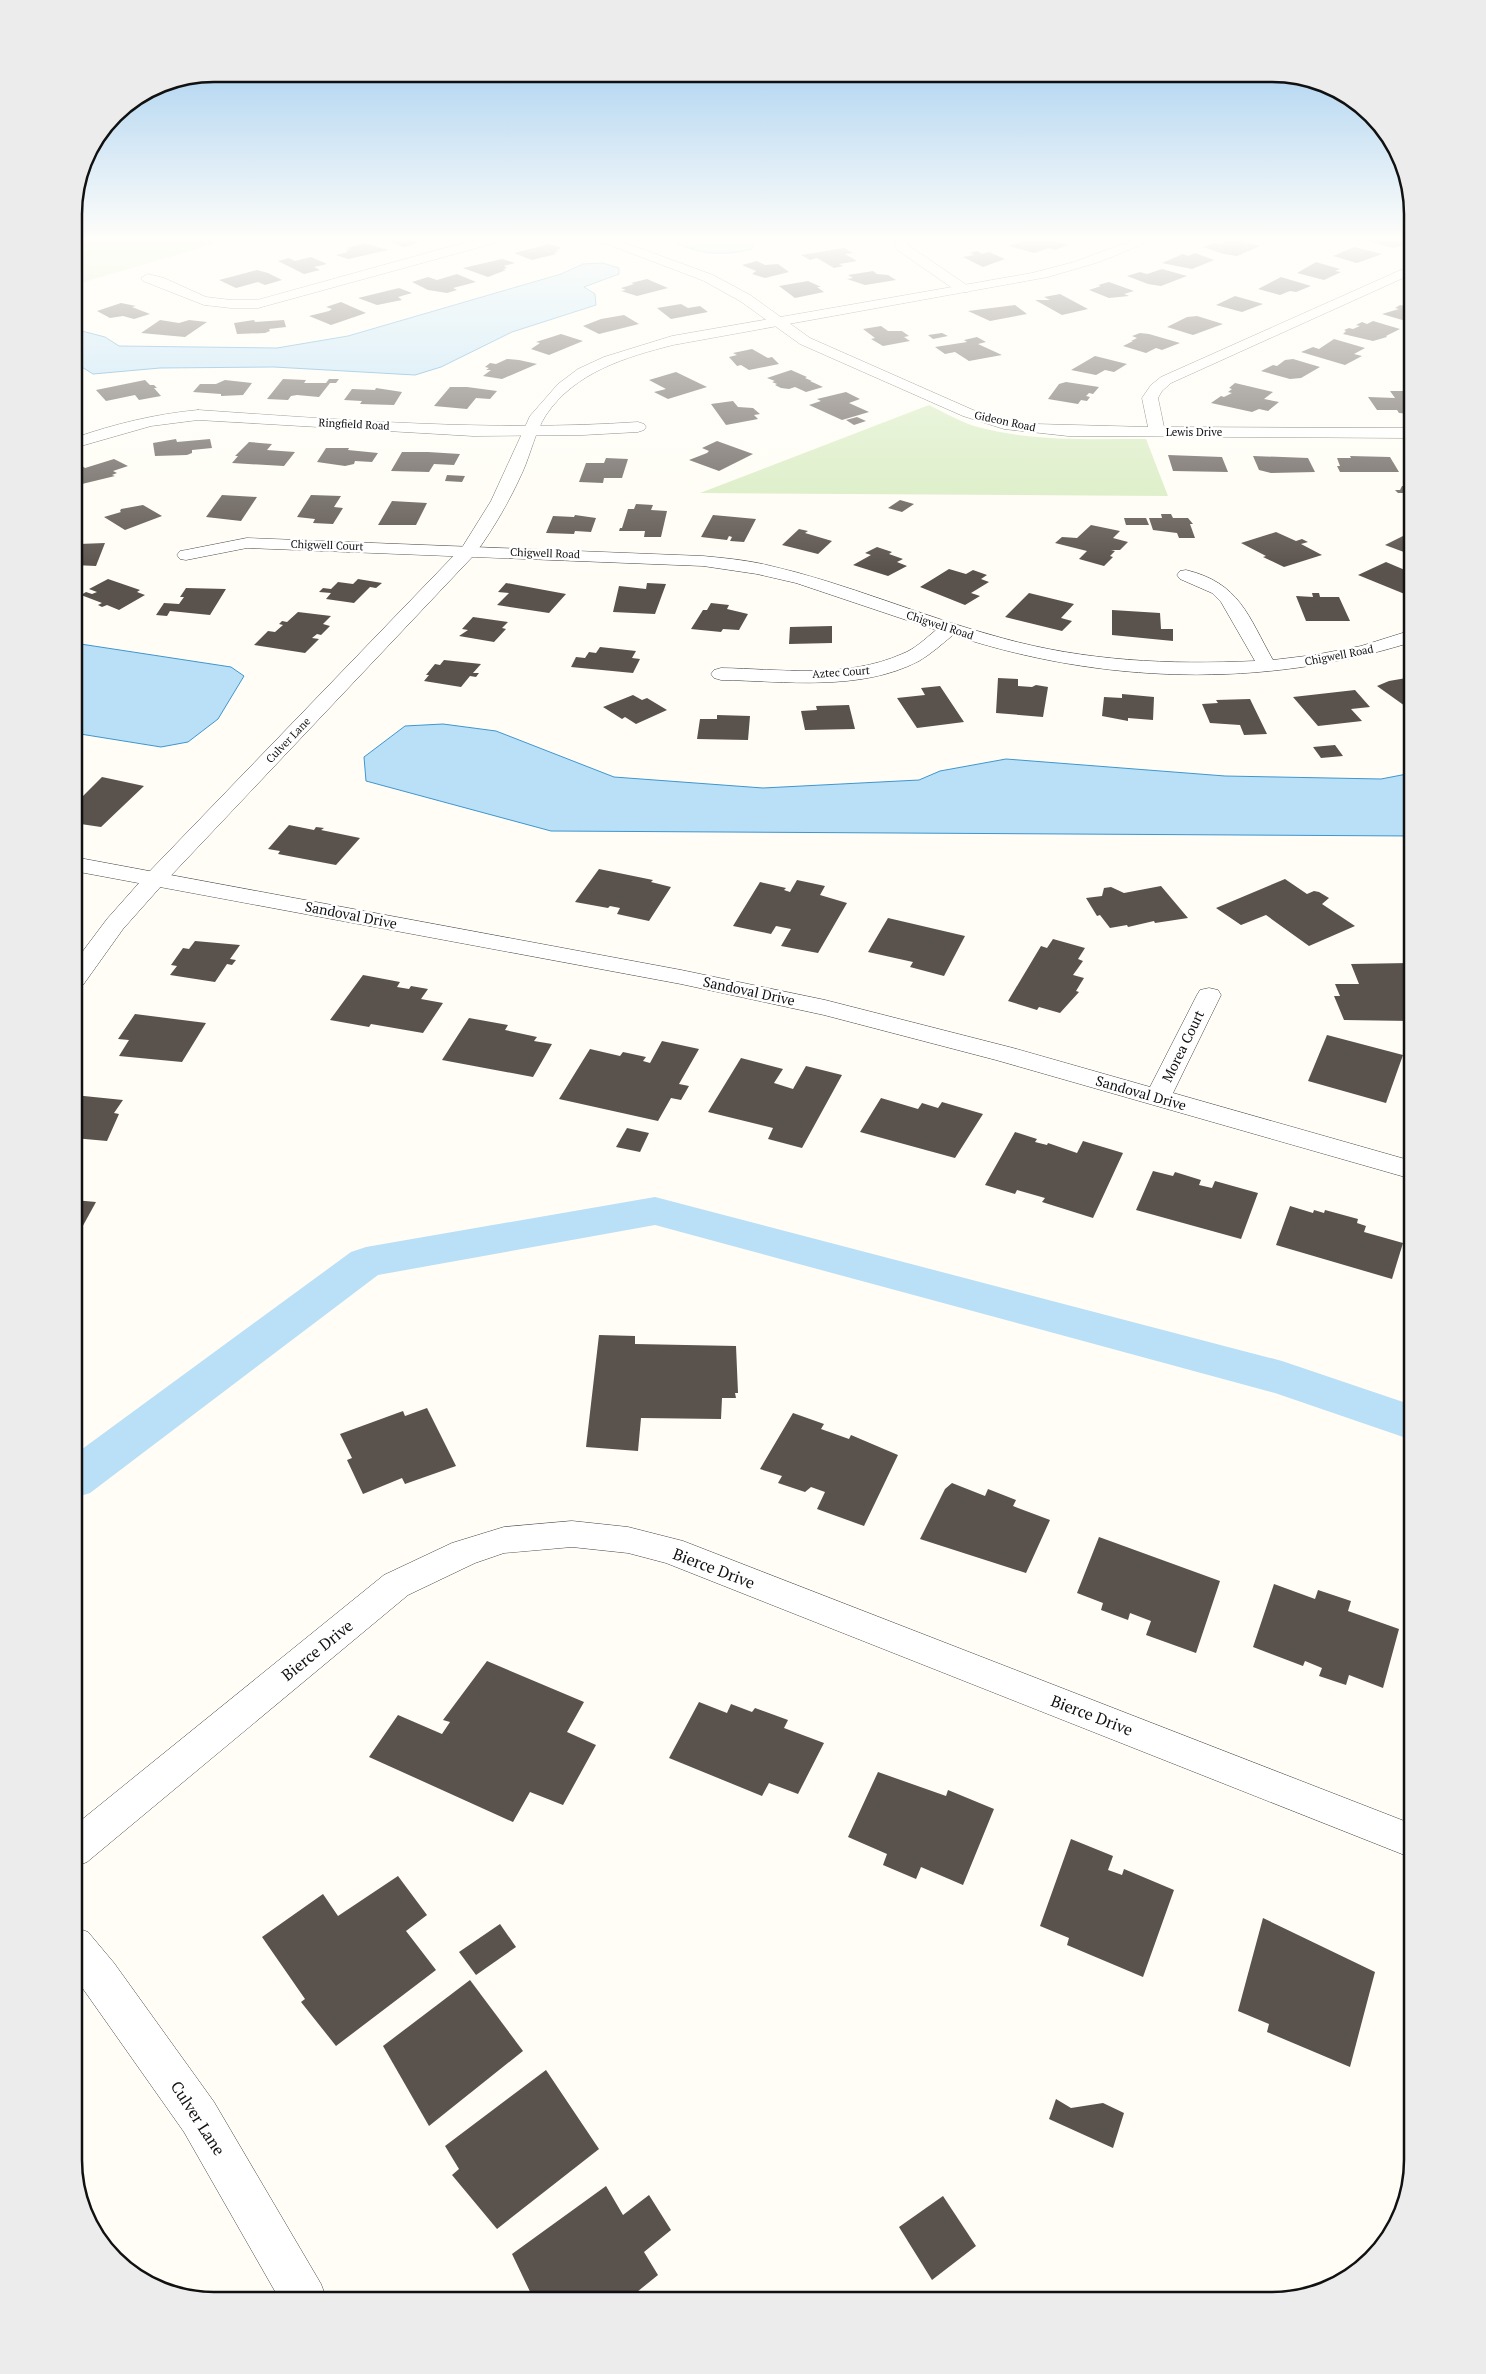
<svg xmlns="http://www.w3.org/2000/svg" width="1486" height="2374" font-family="'PT Serif',serif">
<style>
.green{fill:#d5ebbd}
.water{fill:#b9e0f7;stroke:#3f96cf}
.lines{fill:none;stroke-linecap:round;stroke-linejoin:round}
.canal{fill:#b9e0f7;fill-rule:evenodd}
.building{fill:#5a524d}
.minor-casing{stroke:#444;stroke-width:1}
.tertiary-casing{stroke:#444;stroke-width:1}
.minor{fill:#fff;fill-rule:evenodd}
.tertiary{fill:#fff;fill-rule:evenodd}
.labels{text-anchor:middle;stroke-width:5;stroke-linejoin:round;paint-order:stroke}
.far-street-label{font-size:11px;fill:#111;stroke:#fff}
.street-label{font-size:14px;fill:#111;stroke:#fff}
.near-street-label{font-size:16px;fill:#111;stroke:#fff}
.rim{fill:none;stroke:#111;stroke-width:2.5}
</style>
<rect width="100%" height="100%" fill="#fffdf5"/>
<g class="green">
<path d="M74,237H237L74,285Z"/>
<path d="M929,405C943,412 959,421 974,426C1030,442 1089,439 1146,439L1168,496L700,493Z"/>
</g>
<g class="water">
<path d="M677,237H756L752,249C724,256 702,255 677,243Z"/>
<path d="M603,263L619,268V274L584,287L595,294L596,305L512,332L441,367L415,375L274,367L160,368L93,374L74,362V329L105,337L119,346L277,348L348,336L561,274L583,264Z"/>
<path d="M74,643L231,667L244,676L218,719L188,742L161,747L74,733Z"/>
<path d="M443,724L496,731L614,777L763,788L919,780L940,771L1006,759L1225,776L1381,779L1412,773V836L551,831L366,781L364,757L405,726Z"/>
</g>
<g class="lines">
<path class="canal" d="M655,1197L1282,1361L1412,1405V1440L1275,1393L655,1225L378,1275L90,1493L74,1498V1455L351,1252L366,1247Z"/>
</g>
<g class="building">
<path d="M380,237H420V238L413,240L419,243L403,247Z"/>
<path d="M796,237H826L825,241Z"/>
<path d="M1034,237L1048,239L1068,245L1055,250L1049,248L1034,253L1009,246Z"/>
<path d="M1257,237H1282L1271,242Z"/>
<path d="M1377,237H1409L1412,239L1408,240L1412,242L1394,248L1367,241Z"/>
<path d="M1233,239L1260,246L1237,256L1224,254L1203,247L1214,243L1220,244Z"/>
<path d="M364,243L388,250L348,259L336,255L348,252L346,251L350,249L347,248Z"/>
<path d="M549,244L562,248L555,250L559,251L554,253L556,254L532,260L514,253Z"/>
<path d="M1354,247L1382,254L1357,263L1333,256Z"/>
<path d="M844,248L853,253L845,254L857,261L839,264L843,266L834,268L817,258L810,260L801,255Z"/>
<path d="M977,251L982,254L989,252L1005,259L983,267L963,257L974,255L970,253Z"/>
<path d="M1195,253L1214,260L1192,269L1162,263L1183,254L1188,256Z"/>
<path d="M311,257L327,264L314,267L320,270L304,274L278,261L289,258L295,261Z"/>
<path d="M502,259L515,263L504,266L507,268L503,269L506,270L488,277L463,268Z"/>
<path d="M757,261L765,265L778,264L789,272L765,278L752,274L756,271L742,265Z"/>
<path d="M1316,262L1340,269L1335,271L1341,272L1324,280L1297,273Z"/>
<path d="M1162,269L1187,276L1161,286L1148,284L1127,276L1140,272L1147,274Z"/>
<path d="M257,270L268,273L282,280L265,285L258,282L236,288L219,280Z"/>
<path d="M873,271L877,274L888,275L896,280L865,285L847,279L853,278L848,275Z"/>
<path d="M457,274L476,282L453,288L457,290L447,293L428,290L412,282L428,277L437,280Z"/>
<path d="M1281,277L1311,286L1296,292L1290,291L1280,295L1258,289Z"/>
<path d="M647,279L668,288L637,296L621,291L626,290L621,288L634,284L631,283Z"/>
<path d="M808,281L821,287H817L824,292L795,298L779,286Z"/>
<path d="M1109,282L1134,291L1124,294L1129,296L1109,298L1089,290L1101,286L1098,285Z"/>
<path d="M399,288L412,293L398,297L402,300L377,305L358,298Z"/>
<path d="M1060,294L1088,309L1062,315L1035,300H1050L1044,297Z"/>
<path d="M1235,296L1263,304L1242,312L1216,305Z"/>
<path d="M341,302L366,313L331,325L309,316L329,311L332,309L326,307Z"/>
<path d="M121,303L136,306L132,307L150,314L134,319L123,316L110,318L97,311Z"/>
<path d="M681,304L688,308L700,306L708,312L671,319L657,308Z"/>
<path d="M1410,304L1412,305V321L1409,322L1382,314L1399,309L1395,308L1400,305L1405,306Z"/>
<path d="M1015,305L1027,314L990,321L968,311Z"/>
<path d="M624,315L639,324L599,334L583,326L601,319Z"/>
<path d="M1197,316L1223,324L1193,335L1167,327L1187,317Z"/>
<path d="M160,320L179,323L189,320L207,322L185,337L141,333Z"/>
<path d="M254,320L255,322L284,320L286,327L269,329L270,331L265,333L237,334L234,323Z"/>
<path d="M1373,321L1400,329L1386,336L1387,337L1373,341L1343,334L1346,331L1344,330L1349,328L1353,329L1360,326L1356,325L1362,322L1367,324Z"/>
<path d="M881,326L888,331H902L909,336L904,337L910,341L883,346L871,339L875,338L863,329Z"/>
<path d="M942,333L948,336L933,339L928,335Z"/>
<path d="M1140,333L1149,334L1180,343L1162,350L1156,348L1146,353L1123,346L1133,341H1131L1137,338L1132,336Z"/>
<path d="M561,334L583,341L549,355L531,349L540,343L536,342Z"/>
<path d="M977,337L986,342L978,344L1002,355L969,361L955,352L945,354L935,347L967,342L964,340Z"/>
<path d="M1334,339L1365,348L1354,354L1362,356L1345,365L1301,352L1313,347L1319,349Z"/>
<path d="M752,349L768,358L772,357L779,364L749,370L741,365L737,366L729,357L737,355L733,353Z"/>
<path d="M1095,356L1127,364L1114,372L1105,370L1096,375L1071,370Z"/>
<path d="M507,359L519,360L537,364L502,379L483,376L491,370H486L489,368L485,367L490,363L496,364Z"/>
<path d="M1293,359L1320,367L1301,378L1290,379L1261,371L1273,365L1277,366L1285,360Z"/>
<path d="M791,370L807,377L805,378L812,381H810L823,387L806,392L795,387L789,389L781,388L775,385L777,384L772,382L775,381L767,378Z"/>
<path d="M676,372L707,387L668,399L654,392L666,389L649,380Z"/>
<path d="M283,379L306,380L304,383H326L329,379H339L336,383H330L319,397L297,395L291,396L288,400L267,399Z"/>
<path d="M145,380L150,385H154L157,388H154L161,396L139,400L135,395L106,401L96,390Z"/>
<path d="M225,380L252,383L243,395L221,396V394L193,392L200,384H216Z"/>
<path d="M1066,382L1099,387L1093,394L1089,393L1086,396L1090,397L1087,401L1081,400L1078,404L1048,399L1059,384Z"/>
<path d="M1235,383L1273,392L1264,399L1279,402L1268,411L1259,409L1252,412L1211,403L1221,396L1224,397L1232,393L1228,392L1232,389L1229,388Z"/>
<path d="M450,387H467L497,391L490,399L476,398L467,409L434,406Z"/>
<path d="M376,388L402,392L394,405L360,404L362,401L344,400L352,389L375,390Z"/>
<path d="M1390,391H1412V414L1399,413L1397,410H1377L1368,397L1395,398Z"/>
<path d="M846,392L860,399L849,403L869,412L842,420L809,405L821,401L817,399Z"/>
<path d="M733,401L738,407L753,408L760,414L754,415L758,419L726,425L711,404Z"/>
<path d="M857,417L866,421L854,425L846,420Z"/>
<path d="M176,439L177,442L210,439L212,448L192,450V453L187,455L155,456L153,443Z"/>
<path d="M717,441L753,454L719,471L689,460L707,453L709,451L702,448Z"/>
<path d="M249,442L272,444L267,450L295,452L284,466L232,463L238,456H235Z"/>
<path d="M326,448H349L348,450L378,453L372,462L355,461L354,464L345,466L317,462Z"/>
<path d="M402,452H428L460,454L454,465L434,464L429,472L391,471Z"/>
<path d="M1168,455L1222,457L1228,472L1173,471Z"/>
<path d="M1253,456L1308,458L1315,472L1271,473L1259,470Z"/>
<path d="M1350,456L1390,457L1399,472H1340L1337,466H1340L1337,458H1351Z"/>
<path d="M606,458L628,459L622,478H604L603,483L579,482L586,463H604Z"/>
<path d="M114,459L128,466L113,471L117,473L112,475L115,476L82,484L74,480V469L82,466L85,468Z"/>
<path d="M447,475L465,476L462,482L445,481Z"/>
<path d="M1402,486H1411L1412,493H1398L1395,490H1400Z"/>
<path d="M222,495L257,497L241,521L206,517Z"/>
<path d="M311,495L341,496L334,507L343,508L333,524L313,523L315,519L297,517Z"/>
<path d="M900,500L914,504L902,512L888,508Z"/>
<path d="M392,501L427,503L416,525H378Z"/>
<path d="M636,504L653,505L651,510L667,511L661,537H644L645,531H619L620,528H622L628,509H634Z"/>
<path d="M143,505L162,516L125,530L104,517L121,512L120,511L121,509Z"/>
<path d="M1161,514H1171L1173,518H1188L1193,524H1190L1195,538H1179L1177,533L1153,530L1149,518H1162Z"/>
<path d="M575,515L596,518L591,532L575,531L574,534L546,533L553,516L574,517Z"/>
<path d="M713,515L756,519L744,542L730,541L732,537L729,536L727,540L701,537Z"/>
<path d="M1124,518H1146L1149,525H1126Z"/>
<path d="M1091,525L1120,531L1113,538L1128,542L1120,550H1111L1115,551L1110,556L1113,557L1104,566L1079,559L1087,551L1055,543L1062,537L1077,538Z"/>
<path d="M799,529L808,531L805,533L832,541L818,554L782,545Z"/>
<path d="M1276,532L1296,541L1302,539L1308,542L1301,544L1322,555L1284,567L1263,557L1266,556L1241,543Z"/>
<path d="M1409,533L1412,534V555L1385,545Z"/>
<path d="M105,543L96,566L74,565V549H78L79,544Z"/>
<path d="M877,547L892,552L889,554L903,559L897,562L907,566L888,576L853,565L871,555L865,553Z"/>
<path d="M1386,562L1412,573V597L1358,575Z"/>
<path d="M949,569L966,574L973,570L987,575L981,579L989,582L971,593L980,596L965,605L920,587Z"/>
<path d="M108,579L140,590L137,592L145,595L119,610L107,605L102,607L98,605L102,603L81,595L86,592L92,594L97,592L89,589Z"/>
<path d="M358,579L382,583L376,588L370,587L354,603L326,599L331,593L319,592L323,588L331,589L338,582L353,584Z"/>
<path d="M506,583L566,594L549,613L497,605L509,593L498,592Z"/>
<path d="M647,583L666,584L655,614L613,612L619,586L646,589Z"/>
<path d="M186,588L226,589L210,615L170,611L167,616L156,615L164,603L179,604L184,597H180Z"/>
<path d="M1029,593L1074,604L1061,618L1072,621L1062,631L1005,617Z"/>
<path d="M1312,593H1319L1320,597H1339L1350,621H1306L1296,596L1313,597Z"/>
<path d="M711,603L729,605L727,609L748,614L739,630L723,629L721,632L691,629L703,610H707Z"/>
<path d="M1112,610L1160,613L1161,629H1173V641L1112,635Z"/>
<path d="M298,612L331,616L323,624L330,626L321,635L317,634L312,638L319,639L305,653L254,645L268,631L275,632L283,625L279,624L282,621L287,622Z"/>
<path d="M473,617L508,622L502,628L506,629L494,642L459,636L468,630L462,629Z"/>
<path d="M832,626V643L789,644L790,627Z"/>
<path d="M600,647L636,651L632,658L640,659L633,673L571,667L576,657L585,658L589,652L596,653Z"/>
<path d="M444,660L481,664L473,673H479L476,677L470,676L461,687L424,681L429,675H426L435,664L440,665Z"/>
<path d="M1412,677V711L1377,686L1389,681Z"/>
<path d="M998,678L1018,679V686L1032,687L1036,685L1048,687L1043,717L996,713Z"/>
<path d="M940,686L964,722L917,728L897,698L925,695L921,688Z"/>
<path d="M1355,690L1370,707L1351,709L1362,721L1318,726L1293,697Z"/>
<path d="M1122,694L1154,697L1153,720L1128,718V721L1102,716L1104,697L1122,698Z"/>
<path d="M633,695L642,700L647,698L667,710L636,724L625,717L622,719L603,707Z"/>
<path d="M1250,699L1267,734L1244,735L1240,725L1210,723L1202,704L1218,703L1216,700Z"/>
<path d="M849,705L855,729L805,730L801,711L817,710L816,706Z"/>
<path d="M717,715L750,716L748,740L697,739L700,719H717Z"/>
<path d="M1335,745L1343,756L1321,758L1313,747Z"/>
<path d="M102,777L144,786L101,827L74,823L76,819H74V805Z"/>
<path d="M289,825L314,830L316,827L324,828L321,830L360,838L336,865L278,854L280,851L268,849Z"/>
<path d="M599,869L653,880L651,882L671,887L649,921L617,914L620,908L610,906L608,908L575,902Z"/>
<path d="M1285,879L1307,894L1314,891L1319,892L1329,898L1322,904L1355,926L1309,946L1266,915L1241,925L1216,908Z"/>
<path d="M797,880L825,886L820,895L847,903L818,953L781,946L791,929L776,926L771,934L733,926L760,882L786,888L784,890L790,892Z"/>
<path d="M1161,886L1188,918L1155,923L1154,921L1128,927L1127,925L1110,928L1100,915L1097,916L1086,898L1102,896L1104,888L1111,887L1124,893Z"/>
<path d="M888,918L965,936L944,976L910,967L913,962L868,952Z"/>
<path d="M1053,939L1085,948L1078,959L1083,961L1073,975L1084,978L1076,991L1079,992L1060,1013L1039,1007L1037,1010L1008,1001L1041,946L1047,948Z"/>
<path d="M195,941L240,945L230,959L236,960L232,965L227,964L215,982L170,975L177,966L171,965L183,948L189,949Z"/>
<path d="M1409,963L1412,969V1021L1344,1020L1334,996H1340L1335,984H1359L1351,964Z"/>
<path d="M363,975L400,982L397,987L409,989L411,986L428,989L421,999L443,1003L423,1033L371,1024L369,1027L330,1020Z"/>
<path d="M135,1014L206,1023L182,1062L119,1056L129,1040L118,1039Z"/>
<path d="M469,1018L508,1025L505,1030L537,1037L534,1041L552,1044L533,1077L442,1060Z"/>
<path d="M1327,1035L1403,1055L1386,1103L1308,1081Z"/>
<path d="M662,1041L699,1049L679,1084L689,1086L681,1100L671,1098L658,1121L559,1099L590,1049L620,1056L623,1052L646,1057L643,1061L650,1063Z"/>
<path d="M741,1058L783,1069L774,1083L793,1089L806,1066L842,1075L802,1148L768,1139L773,1128L708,1112Z"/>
<path d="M74,1095L123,1100L114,1113L119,1114L107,1141L74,1138Z"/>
<path d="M881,1098L918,1109L922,1103L938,1108L942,1102L983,1114L955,1158L860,1132Z"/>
<path d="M627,1128L649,1133L640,1152L616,1147Z"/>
<path d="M1015,1132L1037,1139L1035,1142L1047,1145L1048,1143L1077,1153L1083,1141L1123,1153L1093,1218L1042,1202L1045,1198L1017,1190L1015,1194L985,1185Z"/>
<path d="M1153,1171L1173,1176L1175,1172L1201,1180L1199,1185L1212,1188L1215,1181L1258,1193L1241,1239L1136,1210Z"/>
<path d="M74,1200L96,1202L74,1242Z"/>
<path d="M1290,1206L1313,1213L1314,1210L1324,1213L1325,1210L1358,1219L1357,1223L1366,1226L1364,1232L1403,1243L1392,1279L1276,1245Z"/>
<path d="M599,1335L635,1336V1344L736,1346L738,1393H735L736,1398H722L721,1419L641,1418L638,1451L586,1447Z"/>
<path d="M427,1408L456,1466L405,1484L402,1478L363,1494L347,1460L352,1458L340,1434L403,1411L405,1416Z"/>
<path d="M793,1413L824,1424L821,1429L849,1439L851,1435L898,1455L864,1526L817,1509L825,1492L811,1487L805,1492L778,1483L782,1476L760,1469Z"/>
<path d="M952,1483L985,1496L988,1489L1016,1500L1013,1506L1050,1520L1026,1573L920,1539L945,1489Z"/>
<path d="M1099,1537L1220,1581L1196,1653L1146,1635L1151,1621L1130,1613L1128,1620L1101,1610L1103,1603L1077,1593Z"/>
<path d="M1274,1584L1315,1599L1318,1590L1351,1601L1348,1611L1399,1629L1383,1688L1349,1675L1346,1685L1319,1676L1322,1668L1305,1661L1303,1666L1253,1647Z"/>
<path d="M487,1661L584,1702L567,1732L596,1745L563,1805L530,1792L513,1822L369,1757L398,1715L442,1734L450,1722L443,1720Z"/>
<path d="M699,1702L727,1713L731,1704L752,1712L755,1708L788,1720L784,1728L824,1743L798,1794L769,1783L762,1796L669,1758Z"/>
<path d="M878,1772L946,1796L948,1790L994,1809L963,1885L921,1867L916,1879L883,1865L887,1854L848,1837Z"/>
<path d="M1071,1839L1113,1856L1108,1870L1122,1875L1124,1869L1174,1890L1143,1977L1067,1945L1069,1938L1040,1926Z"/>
<path d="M398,1876L427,1915L406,1931L436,1970L336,2046L301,2002L305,1999L262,1937L323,1894L338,1916Z"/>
<path d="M1263,1918L1375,1972L1350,2067L1267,2032L1269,2024L1238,2011Z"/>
<path d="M500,1924L516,1947L476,1975L459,1952Z"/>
<path d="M470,1980L523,2051L429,2126L383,2046Z"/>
<path d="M546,2070L599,2149L497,2229L452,2175L459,2169L445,2146Z"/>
<path d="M1056,2099L1071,2108L1103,2103L1124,2113L1113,2148L1049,2119Z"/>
<path d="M606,2186L623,2215L649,2195L671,2230L644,2252L658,2275L627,2300H534L512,2254Z"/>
<path d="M943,2196L976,2246L932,2280L899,2227Z"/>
</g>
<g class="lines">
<g class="minor-casing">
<g id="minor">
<path d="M485,237H507L506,240L258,308H231L204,305L143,281L141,278L148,274L164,278L206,297L231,300H257Z"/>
<path d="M589,237H609L713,275L750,295L810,338L973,410L1006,420L1035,424L1148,427L1142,398L1151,385L1161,377L1412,265V274L1171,383L1162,391L1158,398L1164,427L1412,428V438L1068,436L1004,429L963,416L800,344L740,301L704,281Z"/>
<path d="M896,237H908V245L968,286L970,289L968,292H958L896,249L895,246Z"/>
<path d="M198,410C345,420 491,432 638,422L644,424L646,427L644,430L638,432L583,435L473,436L198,420L151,426L74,448V438C115,424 155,414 198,410Z"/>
<path d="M247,538L703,556C724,558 746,560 767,565C847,583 923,617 1002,638C1085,661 1170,665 1255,661L1221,602L1212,593L1180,579L1177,575L1180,571L1186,570C1240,583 1248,616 1273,660L1314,655L1361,646L1412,630V642C1263,689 1101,684 953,635C942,644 931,654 919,661C860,692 785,681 721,680L714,678L711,674L714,670L721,668C780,669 846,679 902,654C915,649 925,639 936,630L796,583L757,574L703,566L247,548L186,560L180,559L177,555L180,551L186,550Z"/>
<path d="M74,857L681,970L825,1000L1013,1048L1150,1087L1197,995L1200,990L1209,988L1218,990L1221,995L1173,1093L1412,1161V1179L996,1060L824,1015L681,984L74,871Z"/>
<path d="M572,1521L628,1527L683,1541L1412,1824V1858L666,1563L628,1553L572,1547L504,1553L475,1563L408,1595L87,1862L74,1867V1826L384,1575L452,1543L504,1527Z"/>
</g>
</g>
<g class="tertiary-casing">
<g id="tertiary">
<path d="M1142,237H1161L1099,262L1048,277L673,345C626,357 575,372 546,415C535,432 531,453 523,471C510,500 494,528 475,554L163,884L123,929L83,985L74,987V963L107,919L147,874L463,546L491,501L530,416L558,384L578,369L604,357L672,336L1032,273L1074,262Z"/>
<path d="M74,1927L88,1932L114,1963L214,2102L321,2284L327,2300H280L184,2132L74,1976Z"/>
</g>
</g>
<use href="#minor" class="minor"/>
<use href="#tertiary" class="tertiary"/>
</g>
<linearGradient id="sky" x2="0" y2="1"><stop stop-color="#95c6ee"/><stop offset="0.42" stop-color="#fffefa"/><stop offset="1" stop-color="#fffefa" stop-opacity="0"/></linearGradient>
<rect width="1486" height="570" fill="url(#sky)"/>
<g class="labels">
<g class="far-street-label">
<text transform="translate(1005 421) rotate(12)" y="4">Gideon Road</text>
<text transform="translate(354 424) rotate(3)" y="4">Ringfield Road</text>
<text x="1194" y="436">Lewis Drive</text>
<text transform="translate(327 545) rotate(2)" y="4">Chigwell Court</text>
<text transform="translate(545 553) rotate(2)" y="4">Chigwell Road</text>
<text transform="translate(940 625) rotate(18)" y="4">Chigwell Road</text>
<text transform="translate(1339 655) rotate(-11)" y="4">Chigwell Road</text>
<text transform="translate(841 672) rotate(-4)" y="4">Aztec Court</text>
<text transform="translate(288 740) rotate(-46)" y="4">Culver Lane</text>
</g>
<g class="street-label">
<text transform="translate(351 915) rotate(11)" y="5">Sandoval Drive</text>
<text transform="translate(749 991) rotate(12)" y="5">Sandoval Drive</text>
<text transform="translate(1183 1046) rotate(-64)" y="5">Morea Court</text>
<text transform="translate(1141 1093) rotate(16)" y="5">Sandoval Drive</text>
</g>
<g class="near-street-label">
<text transform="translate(714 1568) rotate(21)" y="6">Bierce Drive</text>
<text transform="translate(317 1650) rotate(-39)" y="6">Bierce Drive</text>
<text transform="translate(1092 1715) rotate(21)" y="6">Bierce Drive</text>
<text transform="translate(198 2118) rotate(57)" y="6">Culver Lane</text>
</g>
</g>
<path d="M0 0H1486V2374H0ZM214 82H1272A132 132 0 0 1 1404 214V2160A132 132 0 0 1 1272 2292H214A132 132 0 0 1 82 2160V214A132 132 0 0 1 214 82Z" fill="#ececec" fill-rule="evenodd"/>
<path class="rim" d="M214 82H1272A132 132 0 0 1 1404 214V2160A132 132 0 0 1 1272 2292H214A132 132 0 0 1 82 2160V214A132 132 0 0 1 214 82Z"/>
</svg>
